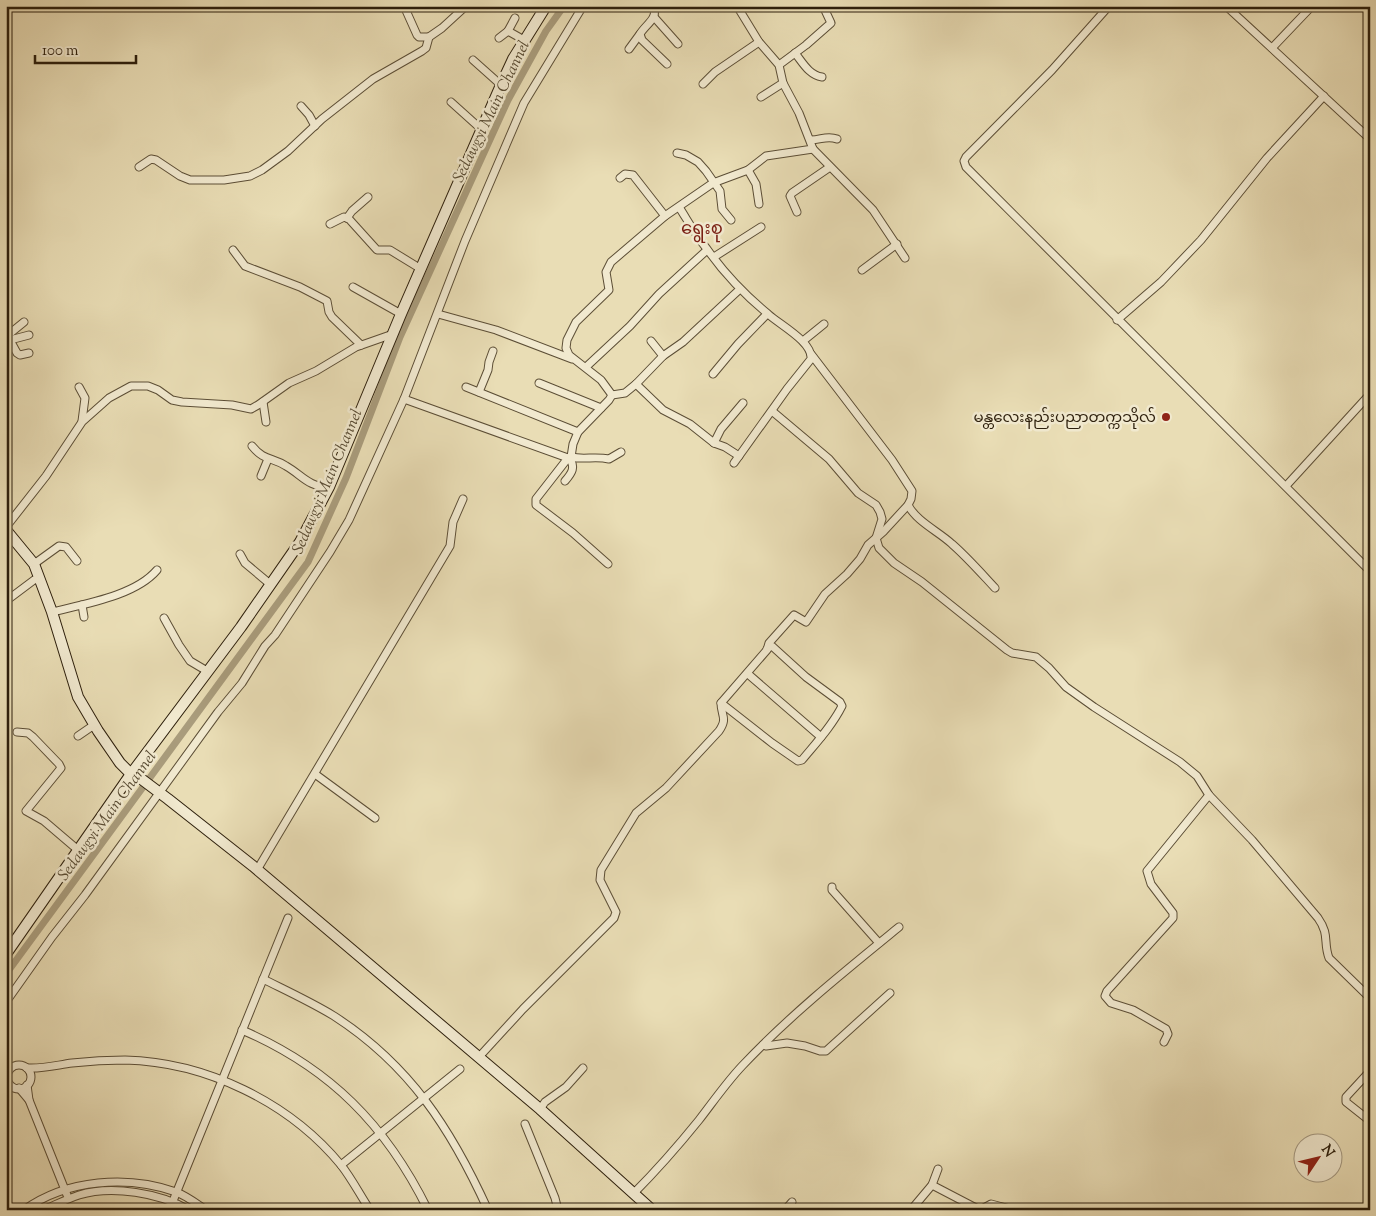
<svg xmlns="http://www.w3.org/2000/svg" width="1376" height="1216" font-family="'Sorts Mill Goudy','Noto Sans Myanmar',serif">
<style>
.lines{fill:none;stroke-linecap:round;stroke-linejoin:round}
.canal{stroke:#a99c7c;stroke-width:7}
.street-casing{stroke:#5c4e36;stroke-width:9}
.secondary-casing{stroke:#2d1f0c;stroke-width:12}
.street{stroke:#f1e9cf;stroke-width:7}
.secondary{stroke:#f1e9cf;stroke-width:10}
.poi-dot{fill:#8f2418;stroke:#f1e9cf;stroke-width:2}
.labels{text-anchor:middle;stroke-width:5;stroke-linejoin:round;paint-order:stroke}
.poi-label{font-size:15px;fill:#2d1f0c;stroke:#f1e9cf;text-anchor:end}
.water-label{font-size:16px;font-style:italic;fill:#584b33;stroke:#f1e9cf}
.quarter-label{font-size:18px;fill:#7a1f14;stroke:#f1e9cf}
</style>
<rect width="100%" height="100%" fill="#e9ddb5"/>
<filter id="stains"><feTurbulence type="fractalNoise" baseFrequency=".004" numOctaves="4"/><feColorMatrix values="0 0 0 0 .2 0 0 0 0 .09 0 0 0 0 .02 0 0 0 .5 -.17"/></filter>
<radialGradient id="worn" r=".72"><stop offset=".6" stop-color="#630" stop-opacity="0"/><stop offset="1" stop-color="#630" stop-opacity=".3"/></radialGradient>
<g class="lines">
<path class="canal" d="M6,974L308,562L346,478L400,337L508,100L546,31L564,6"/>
<g class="street-casing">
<g id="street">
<path d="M404,6L417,35L419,37H429"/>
<path d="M653,6C659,18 646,24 640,34L642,40L667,64"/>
<path d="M1109,6L1052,70L966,157L964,161L966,167L1370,571"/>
<path d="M1226,6L1370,139"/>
<path d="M654,17L678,44"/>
<path d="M515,18L508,31L524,40"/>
<path d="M499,38L508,31"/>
<path d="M1272,48L1312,6"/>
<path d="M629,49L640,34"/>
<path d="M795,53C803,63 809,75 822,77"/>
<path d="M473,60L501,85"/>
<path d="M779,65L806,45L831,23L824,8"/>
<path d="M703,84L715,72L759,42"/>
<path d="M761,97L783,83"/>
<path d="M451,102L481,129"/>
<path d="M301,106L309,115L315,126"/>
<path d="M811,140C821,140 827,135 837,139"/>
<path d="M813,149L873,210L905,258"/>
<path d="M677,153L686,155L698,162L706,171L720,191L722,209L731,220"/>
<path d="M139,167L151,159L156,160L180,176L190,180H224L250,176L262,170L288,151L322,119L373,79L422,51L426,48L429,37L442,28L466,6"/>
<path d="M748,170L756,184L759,204"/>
<path d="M620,178L625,174L633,175L665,216"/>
<path d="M679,207C688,221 696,236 707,249C724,273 745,295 768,314C780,325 813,342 811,359L787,389L734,463"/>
<path d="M797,212L790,196L792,193L830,167"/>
<path d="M347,218L352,211L368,197"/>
<path d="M330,224L344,217L349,219L377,250H390L421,269"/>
<path d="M233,250L245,266L300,287L327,301L329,312L332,317L361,345"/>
<path d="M714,257L761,227"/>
<path d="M862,270L897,244"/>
<path d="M353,287L401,314"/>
<path d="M438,314L496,330L572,359"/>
<path d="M1117,320L1161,282L1201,240L1267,158L1324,96"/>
<path d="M6,333L17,353L20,355L29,353"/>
<path d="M8,335L24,322"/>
<path d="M10,340L29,335"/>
<path d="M651,341L663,356"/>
<path d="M803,341L824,324"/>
<path d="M811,354L892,460L912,491L911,499L908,505C917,522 938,531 952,544C967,557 981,573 995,588"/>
<path d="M586,367L630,326L659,294L707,250"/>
<path d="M713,374L738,344L767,314"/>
<path d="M539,383L601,408"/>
<path d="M636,384L663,410L690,424L714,443L725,447L739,456"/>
<path d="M79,387L85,398L82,421"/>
<path d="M466,387L578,432"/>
<path d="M479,392L488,370L489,362L493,351"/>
<path d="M612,395L625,393L636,384L663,356L683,342L740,289"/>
<path d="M404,399L568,458L571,457L573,444L578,432L609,400L612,395L601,380L569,355L566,348L567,340L576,322L609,290L606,272L611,262L665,216L713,183L748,170L766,156L813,149L799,113L783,83L779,65L759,42L737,6"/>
<path d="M263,402L266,422"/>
<path d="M772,411L829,459L858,493L876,505L880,512L882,519L876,538L879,548L894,563L922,582L1007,650L1012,653L1036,657L1049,668L1066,687L1094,707L1180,762L1197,776L1209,795L1252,840L1318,918C1330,935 1323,942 1329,958L1370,998"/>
<path d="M714,443L721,429L743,403"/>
<path d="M252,446C264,461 272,457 286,466C302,475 308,487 329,487"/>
<path d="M571,457C584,460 595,456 609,459L621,452"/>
<path d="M568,458L536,499V505L573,533L608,564"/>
<path d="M261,476L268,459"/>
<path d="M565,481C572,473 576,467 569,458"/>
<path d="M1286,486L1370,394"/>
<path d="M6,527L46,476L82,422L109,398L131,386H148L158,390L172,400L182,402L232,405L251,409L258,405L289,383L316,371L356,347L393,334"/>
<path d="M240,554L245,563L270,584"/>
<path d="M34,564L59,546L66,547L77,561"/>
<path d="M6,601L34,580L40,579"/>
<path d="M82,605L84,617"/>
<path d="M52,612C84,604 135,596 157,570"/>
<path d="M164,618L179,645L190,661L207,671"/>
<path d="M748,674L821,737"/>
<path d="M721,703L772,743L798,761L802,760C816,743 832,726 842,706L840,702L806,677L773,647L771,646L767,649"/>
<path d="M17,732L28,733L33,737L59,764L61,768L26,811L44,821L78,850"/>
<path d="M78,736L94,725"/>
<path d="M315,774L375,818"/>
<path d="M257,870L450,546L453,522L463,499"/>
<path d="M832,887V890L879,943"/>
<path d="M263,979C287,991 311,1002 334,1016C410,1065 451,1129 488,1210"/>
<path d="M6,1002L52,937L85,895L218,712L242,683L265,646L275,635L330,552L349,520L404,399L465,241L524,103L583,6"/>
<path d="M242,1030C330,1068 386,1125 428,1210"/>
<path d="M1164,1042L1168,1034L1166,1029L1133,1010L1111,1003L1105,996L1107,991L1173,918V913L1151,884L1147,871L1209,795"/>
<path d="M763,1045L766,1046L787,1043L805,1046L820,1051H826L890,993"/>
<path d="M479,1057L523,1009L614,918L616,912L600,880L601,870L636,813L666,788L719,731C728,718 721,716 721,703L767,650L769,643L794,615L806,622L825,594L847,574L860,559L868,545L884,531L908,505"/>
<circle cx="19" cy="1077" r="12"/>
<path d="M27,1068C43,1069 57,1065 72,1063C90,1061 108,1060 125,1060C206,1062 289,1102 341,1165C352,1179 360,1195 370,1210"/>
<path d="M1370,1071L1346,1097V1102L1370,1121"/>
<path d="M19,1088L29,1100L27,1085"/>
<path d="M29,1100L67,1195"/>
<path d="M540,1109L545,1102L566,1087L583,1068"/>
<path d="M525,1124L555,1198L558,1210"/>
<path d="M341,1165L460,1069"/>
<path d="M932,1185L980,1210L991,1204L1014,1210"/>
<path d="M633,1194C656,1171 678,1146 699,1120C713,1102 726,1083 742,1066C790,1015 845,971 899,927"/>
<path d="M173,1201L288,918"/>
<path d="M24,1210C67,1179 128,1175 176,1192C187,1196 197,1204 206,1210"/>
<path d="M43,1210C55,1205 67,1199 79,1195C112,1185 160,1193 189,1210"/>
<path d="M785,1210L792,1202"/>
<path d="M911,1210L932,1185L938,1169"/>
</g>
</g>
<g class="secondary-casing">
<g id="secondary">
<path d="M6,530L34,564L52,612L78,697L98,731L120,763L131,774L140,778L168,799L253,866L540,1109L652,1210"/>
<path d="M6,954L131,774L241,627L300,542L329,487L401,314L501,85L513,59L546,6"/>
</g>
</g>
<use href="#street" class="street"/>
<use href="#secondary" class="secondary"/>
</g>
<circle class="poi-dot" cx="1166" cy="417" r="5"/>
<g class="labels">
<g class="poi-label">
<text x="1156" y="422">မန္တလေးနည်းပညာတက္ကသိုလ်</text>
</g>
<g class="water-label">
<text transform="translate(490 111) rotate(-64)" y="6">Sedawgyi Main Channel</text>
<text transform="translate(326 481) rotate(-67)" y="6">Sedawgyi Main Channel</text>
<text transform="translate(106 815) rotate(-54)" y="6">Sedawgyi Main Channel</text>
</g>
<g class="quarter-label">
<text x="702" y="234">ရွေးစု</text>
</g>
</g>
<rect width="1376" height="1216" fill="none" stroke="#e9ddb5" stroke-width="25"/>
<rect x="8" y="8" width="1361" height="1201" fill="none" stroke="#2d1f0c" stroke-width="2.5"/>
<rect x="12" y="12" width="1351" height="1191" fill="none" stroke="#2d1f0c"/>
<g transform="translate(1318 1158) rotate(55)"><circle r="24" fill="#f1e9cf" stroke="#a39881"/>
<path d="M0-4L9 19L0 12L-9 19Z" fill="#8f2418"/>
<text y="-8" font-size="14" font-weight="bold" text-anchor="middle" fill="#2d1f0c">N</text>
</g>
<path d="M35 55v8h101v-8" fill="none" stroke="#2d1f0c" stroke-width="2.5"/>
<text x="42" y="55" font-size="15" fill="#2d1f0c" stroke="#f1e9cf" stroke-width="4" paint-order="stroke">100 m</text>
<rect width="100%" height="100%" filter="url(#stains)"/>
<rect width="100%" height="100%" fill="url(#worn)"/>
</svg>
